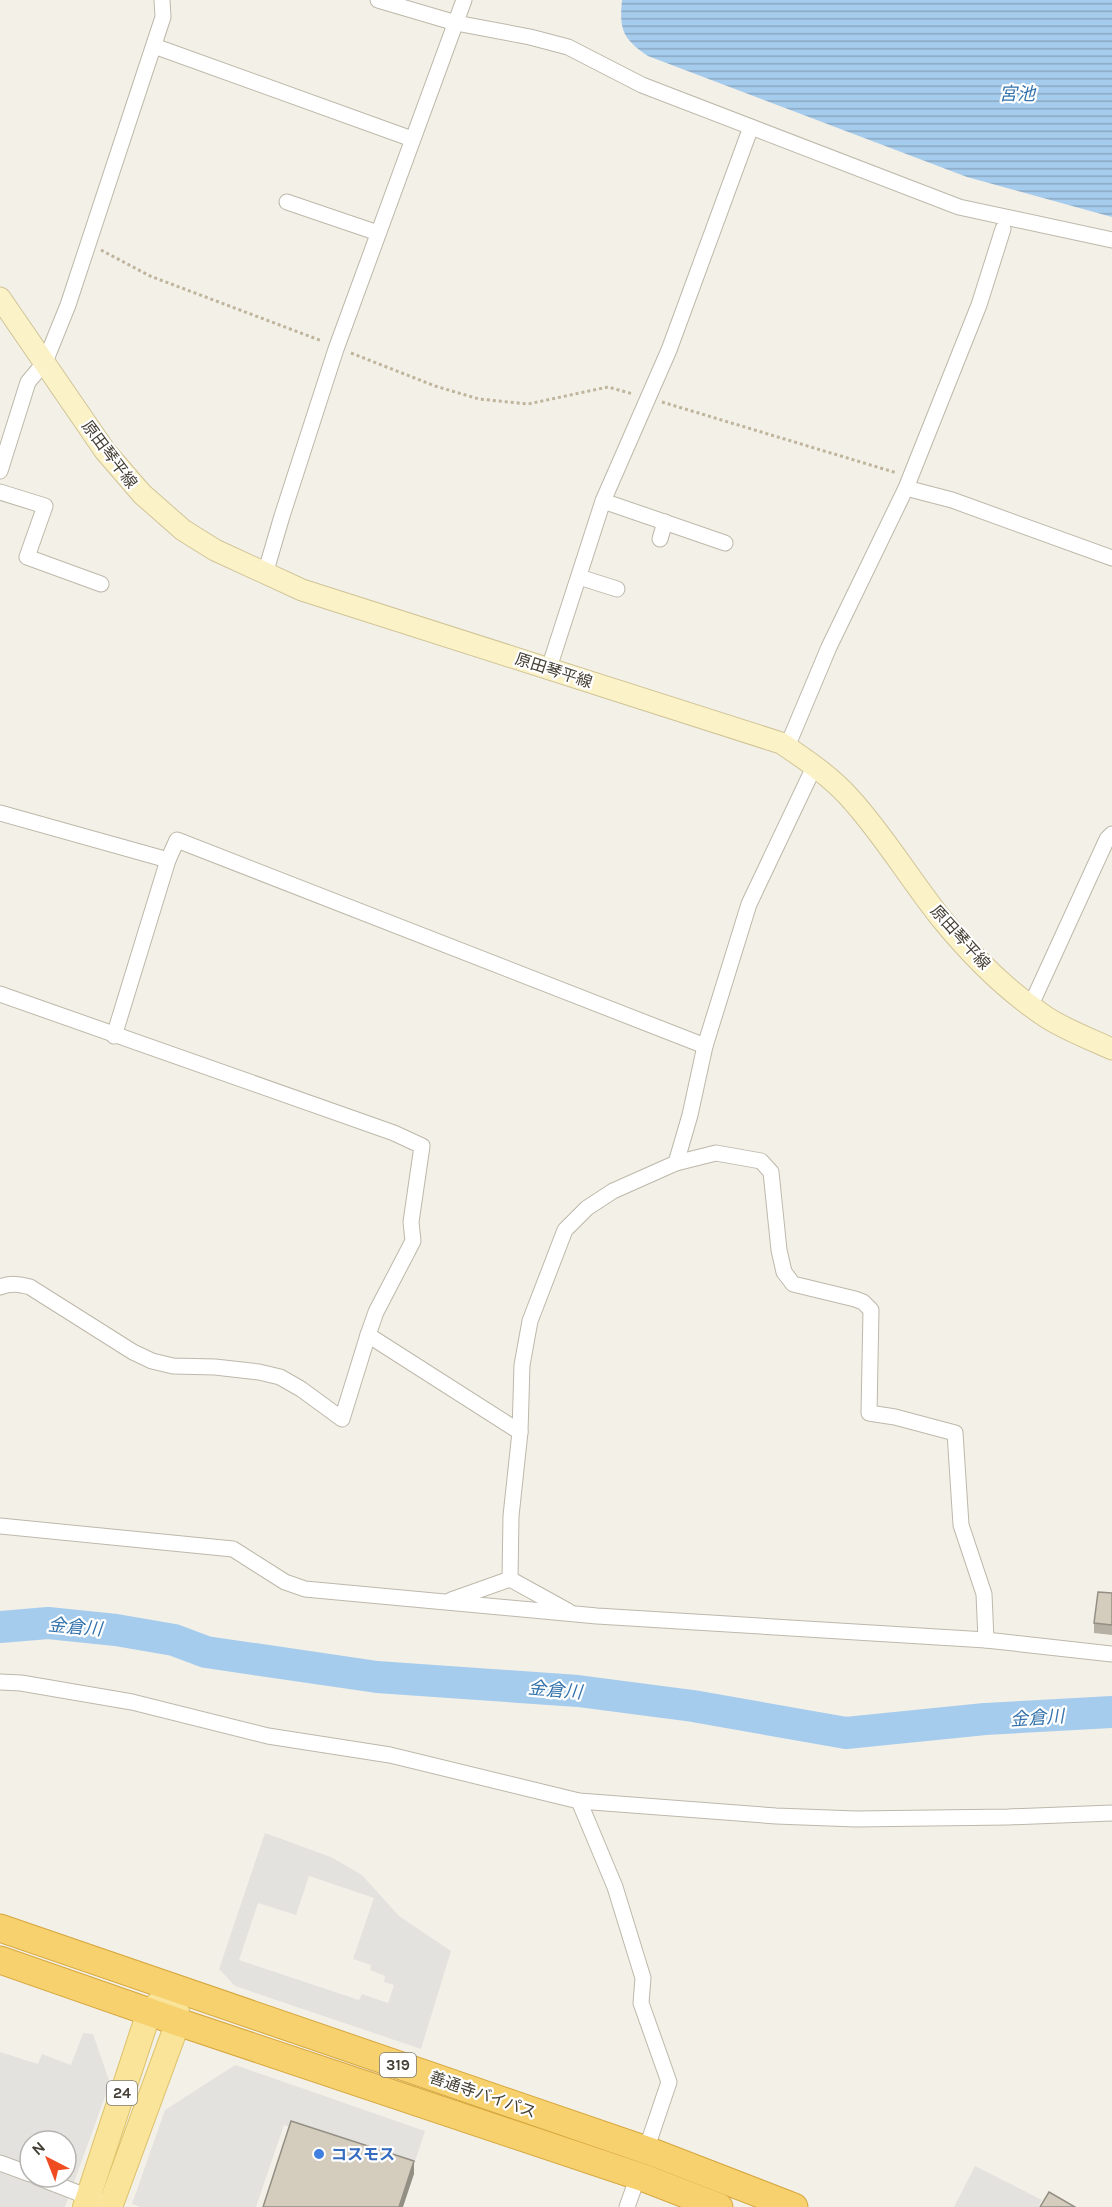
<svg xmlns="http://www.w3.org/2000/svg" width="1112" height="2207" font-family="Karla,'Noto Sans JP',sans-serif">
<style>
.parking{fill:#e4e2df;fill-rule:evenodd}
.water{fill:url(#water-rules)}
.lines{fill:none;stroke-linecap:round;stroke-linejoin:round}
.river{stroke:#a6cced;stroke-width:32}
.street-casing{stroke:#beb8aa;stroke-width:17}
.secondary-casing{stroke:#d0c498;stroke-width:23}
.primary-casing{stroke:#dec26a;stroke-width:26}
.highway-casing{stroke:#d6a73e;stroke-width:29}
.path{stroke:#bfb49c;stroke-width:3;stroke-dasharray:3 3;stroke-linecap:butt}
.street{stroke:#fff;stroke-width:15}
.secondary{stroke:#fcf2c8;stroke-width:21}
.primary{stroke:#f9e499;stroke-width:24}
.highway{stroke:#f7d16e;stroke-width:27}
.wall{fill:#b6afa3}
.shaded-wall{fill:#948f84}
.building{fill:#d4ccbd;stroke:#948f84;stroke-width:1.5}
.shop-dot{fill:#3f7fe0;stroke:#fff;stroke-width:2}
.labels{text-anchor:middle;stroke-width:4.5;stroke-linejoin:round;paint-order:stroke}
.shield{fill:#fff;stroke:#7d7972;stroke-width:1.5}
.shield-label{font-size:15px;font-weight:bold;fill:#454036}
.street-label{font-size:16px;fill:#454036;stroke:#fff}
.shop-label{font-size:16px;font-weight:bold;fill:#366cbe;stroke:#fff;text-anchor:start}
.water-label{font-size:18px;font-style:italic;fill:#3473ac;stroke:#fff}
</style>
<defs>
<pattern id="water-rules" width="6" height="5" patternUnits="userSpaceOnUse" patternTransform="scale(1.5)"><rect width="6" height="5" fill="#a6cced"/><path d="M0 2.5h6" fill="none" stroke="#89a7c1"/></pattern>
</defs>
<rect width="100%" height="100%" fill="#f3f0e7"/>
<g class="parking">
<path d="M265,1833L331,1857L362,1875L399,1916L451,1951L421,2049L235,1986L219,1969ZM309,1876L374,1898L353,1959L371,1965L370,1970L385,1976L384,1982L394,1985L388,2003L362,1994L359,2000L239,1960L258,1903L296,1915Z"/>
<path d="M83,2033L93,2034L110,2083L65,2207H0V2052L38,2064L42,2054L71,2065ZM30,2141H66V2177H30Z"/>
<path d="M235,2065L425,2131L413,2168L284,2125L256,2207H140L132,2204L165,2110Z"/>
<path d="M975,2166L1042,2200L1038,2207H954Z"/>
</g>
<path class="water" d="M622,0H1112V217L967,177L648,56C623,39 619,30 622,0Z"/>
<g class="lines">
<path class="river" d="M0,1627L48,1623L116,1630L174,1640L206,1652L377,1677L578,1691L693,1706L846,1733L985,1719L1112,1712"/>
<g class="street-casing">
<g id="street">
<path d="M378,0L456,23L530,37L568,47L642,85L959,207L1112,240"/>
<path d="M154,46L412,139"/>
<path d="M287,202L378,233"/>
<path d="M0,471L28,382L45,362L68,305L163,17L162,0"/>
<path d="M906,488L952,500L1112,558"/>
<path d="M0,492L45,506L27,557L101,584"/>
<path d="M603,501L725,543"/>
<path d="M660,539L665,522"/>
<path d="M265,574L282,516L336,349L464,0"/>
<path d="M579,577L617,589"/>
<path d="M549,668L603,501L669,350L751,127"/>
<path d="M787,747L829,647L906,488L979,305L1003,229"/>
<path d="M0,813L168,860"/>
<path d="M0,994L394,1133L422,1146L411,1222L413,1241L376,1312L368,1335L520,1432"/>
<path d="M1031,1005L1107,839L1112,834"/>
<path d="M114,1036L168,860L177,840L705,1046"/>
<path d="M676,1163L690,1115L705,1046L749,904L814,767"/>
<path d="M0,1287C11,1283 19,1284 30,1287L133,1352L152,1361L173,1366L215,1367L259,1372L280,1377L301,1389L342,1419L368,1335"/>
<path d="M0,1526L233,1549L285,1582L305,1589L597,1616L986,1640L1112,1654"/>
<path d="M510,1579L511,1516L520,1432L522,1365L530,1321L565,1230L587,1208L613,1191L676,1163L716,1153L761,1161L771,1172L779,1250L784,1272L793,1284L855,1299L863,1302L871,1310L869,1413L895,1417L955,1433L961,1525L984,1594L986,1640"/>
<path d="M451,1600L510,1579L568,1611"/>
<path d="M0,1682L21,1683L132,1702L268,1736L390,1755L579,1801L776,1816L856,1819L1008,1817L1112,1813"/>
<path d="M579,1801L615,1887L643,1978L641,2003L669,2082L646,2150"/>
<path d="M0,2163L30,2174"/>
<path d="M37,2177L96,2200"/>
<path d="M627,2207L638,2176"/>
</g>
</g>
<g class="secondary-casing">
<path id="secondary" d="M0,298L105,451L142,494L183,530L215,550L302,590L781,743C805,759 830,776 849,797C883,834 909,878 940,917C970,954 1007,991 1046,1017C1066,1030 1090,1039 1112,1049"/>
</g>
<g class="primary-casing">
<g id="primary">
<path d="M85,2207L149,2012L174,1989"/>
<path d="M110,2207L178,2022L176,2004"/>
</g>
</g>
<g class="highway-casing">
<g id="highway">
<path d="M0,1928L652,2152L794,2207"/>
<path d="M0,1960L178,2022L644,2178L719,2207"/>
</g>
</g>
<g class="path">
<path d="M101,250L150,276L322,341"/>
<path d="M351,353L435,386L479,399L528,404L608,387L633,394"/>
<path d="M662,402L897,473"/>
</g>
<use href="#street" class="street"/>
<use href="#secondary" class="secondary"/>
<use href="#primary" class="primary"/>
<use href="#highway" class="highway"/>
</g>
<path class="wall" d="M1112,1593V1635L1094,1633V1623Z"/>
<path class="shaded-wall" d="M414,2161V2174L403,2207H399Z"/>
<g class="building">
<path d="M1098,1592L1112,1593V1625L1094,1623Z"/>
<path d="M291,2121L414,2161L399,2207H263Z"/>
<path d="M1049,2192L1075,2207H1040Z"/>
</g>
<circle class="shop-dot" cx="319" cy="2154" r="6"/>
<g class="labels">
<g class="shield">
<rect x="380" y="2053" width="36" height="24" rx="4.5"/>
<rect x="107" y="2081" width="30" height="24" rx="4.5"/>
</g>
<g class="shield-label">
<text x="398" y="2070">319</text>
<text x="122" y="2098">24</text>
</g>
<g class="street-label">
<text transform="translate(110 454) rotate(53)" y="6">原田琴平線</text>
<text transform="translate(554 670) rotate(18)" y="6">原田琴平線</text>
<text transform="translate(961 937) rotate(48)" y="6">原田琴平線</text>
<text transform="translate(483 2094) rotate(19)" y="6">善通寺バイパス</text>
</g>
<g class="shop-label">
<text x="331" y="2160">コスモス</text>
</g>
<g class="water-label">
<text x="1017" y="100">宮池</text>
<text transform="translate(75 1627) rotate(5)" y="6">金倉川</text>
<text transform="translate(555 1690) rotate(5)" y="6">金倉川</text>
<text transform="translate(1037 1718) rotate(-4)" y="6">金倉川</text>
</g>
</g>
<g transform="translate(48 2159) rotate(318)"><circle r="28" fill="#ffffff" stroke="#b5b3af" stroke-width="1.5"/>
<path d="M0-4.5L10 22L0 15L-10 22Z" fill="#f04c21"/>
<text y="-9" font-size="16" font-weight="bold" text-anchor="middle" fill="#454036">N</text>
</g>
</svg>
